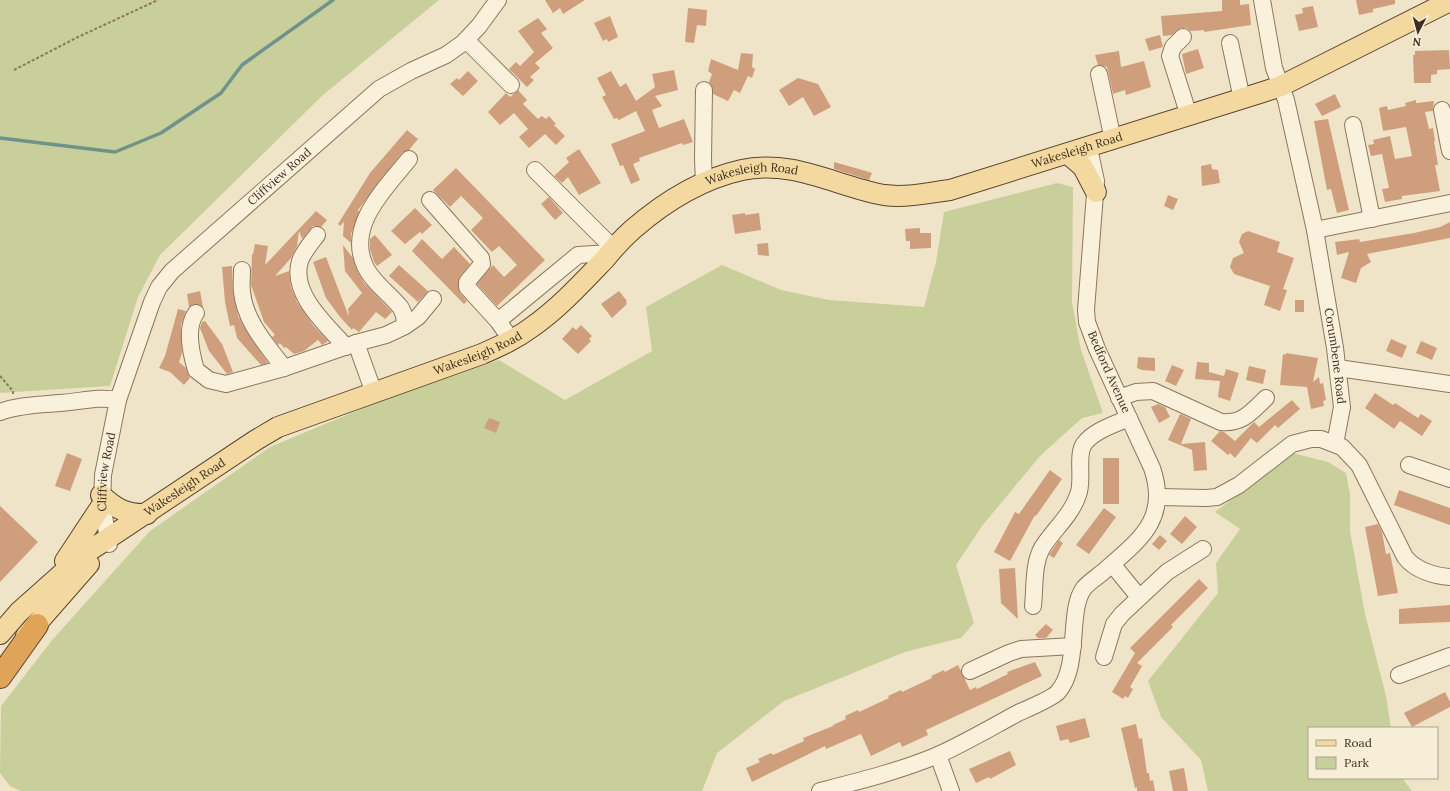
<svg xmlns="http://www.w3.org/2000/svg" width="1450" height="791" font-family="Lora,serif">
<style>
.green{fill:#c9cf9b}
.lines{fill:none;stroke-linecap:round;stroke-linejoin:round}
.stream{stroke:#6f938a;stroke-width:3.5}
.building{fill:#cf9f7d}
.minor-casing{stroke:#8d765c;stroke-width:18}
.major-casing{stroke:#5b4430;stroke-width:22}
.highway-casing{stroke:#5b4430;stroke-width:24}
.path{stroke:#8d765c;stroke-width:2;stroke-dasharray:3 2;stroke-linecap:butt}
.minor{stroke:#faf1dc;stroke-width:16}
.major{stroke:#f3d9a0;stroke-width:20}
.highway{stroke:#e0a458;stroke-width:22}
.labels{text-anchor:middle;stroke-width:3;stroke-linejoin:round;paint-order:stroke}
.street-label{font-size:12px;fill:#3d2e20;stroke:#f7eed8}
</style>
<rect width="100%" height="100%" fill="#f0e4c8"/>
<g class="green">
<path d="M0,0H439L323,95L160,255L138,297L110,386L0,393Z"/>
<path d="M1057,183L1073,187L1072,302L1081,350L1103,413L1082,418L1040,456L982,526L956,565L974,623L961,638L905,652L784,701L717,753L702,791H20L10,786L0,773L1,706L53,639L150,531L270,447L373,404L499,360L565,400L652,351L646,307L722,265L781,290L829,300L924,307L936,262L944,212Z"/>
<path d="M1293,453L1328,462L1346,473L1350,494V531L1365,614L1386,696L1391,728H1309V778H1402L1412,791H1208L1201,760L1161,717L1148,681L1218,593L1216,563L1240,529L1215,512Z"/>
</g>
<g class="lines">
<path class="stream" d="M0,138L115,152L161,133L221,93L242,65L333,0"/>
</g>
<g class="building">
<path d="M545,0H585L563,14L560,8L553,13Z"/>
<path d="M1222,0H1240V5L1249,4L1251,25L1204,32V30L1190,31L1186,28H1181L1172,35L1163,36L1161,16L1222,11Z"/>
<path d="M1356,0H1395V4L1373,9V12L1359,15Z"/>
<path d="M1313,6L1318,27L1299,31L1295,15L1303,13L1302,8Z"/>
<path d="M688,8L707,10L706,26L697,25L694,43L685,42Z"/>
<path d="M610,16L618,37L608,42L607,39L603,41L594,23Z"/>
<path d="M538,18L547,29L541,33L553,48L535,63L540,68L530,77L534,80L527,87L509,69L516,62L520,66L534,52L518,31Z"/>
<path d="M1160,35L1163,47L1149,51L1145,39Z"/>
<path d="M1198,49L1204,68L1186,74L1182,54Z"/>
<path d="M1449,50L1450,69L1437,70V74L1431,75V83H1414L1413,55H1415V51Z"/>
<path d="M1119,51L1121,67L1144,61L1151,87L1126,95L1125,90L1113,94L1107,67L1098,65L1095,55Z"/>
<path d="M741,53L753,54L752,67L755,69L752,78L748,76L740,93L734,90L728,101L713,94L712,86L709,82L712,74L708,71L711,59L738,70Z"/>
<path d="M674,70L678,90L655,96L662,106L652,110L659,128L684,119L693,142L683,145L682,143L639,158L640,161L633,164L640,180L631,184L623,165L620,166L611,144L645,131L636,111L619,120L617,118L614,119L602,97L606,95L597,78L611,71L620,87L626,83L636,101L655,87L652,74Z"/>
<path d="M468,71L478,81L463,96L450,84L457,78L459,80Z"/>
<path d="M798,78L818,84L831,107L814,116L803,97L789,106L779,90Z"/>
<path d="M518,90L527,100L523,104L538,119L542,116L546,119L549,116L556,124L554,125L565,136L556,145L545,134L529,148L519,137L528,129L514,113L500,125L488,112L506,93L510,97Z"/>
<path d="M1335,94L1341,107L1322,116L1315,104Z"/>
<path d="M1416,100V103L1434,101L1433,111L1425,112L1429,129L1433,128L1435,141H1434L1438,165H1435L1440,191L1402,196V199L1385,202L1382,189L1389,188L1382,154L1371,156L1368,145L1374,144L1373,140L1390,136L1395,159L1412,156L1406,127L1383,131L1379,108L1387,106L1388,110L1406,106L1405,103Z"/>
<path d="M1328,119L1349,210L1337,213L1331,189L1327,190L1314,121Z"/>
<path d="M407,130L418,139L409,150L402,153L358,210L359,212L351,234V243L343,236L344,222L340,226L338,224L370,173Z"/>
<path d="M579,149L601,183L579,195L568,177L562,183L554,176L569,162L566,158Z"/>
<path d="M834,162L859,169L872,173L869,180L834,169Z"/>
<path d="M1211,164L1212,169L1218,170L1220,183L1202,186L1201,166Z"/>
<path d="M456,168L545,260L497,306L477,284L493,265L504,277L517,265L499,246L492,252L471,230L483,218L461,196L450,207L433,190Z"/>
<path d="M1168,195L1178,199L1173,210L1164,206Z"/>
<path d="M549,197L563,213L555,220L541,204Z"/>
<path d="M415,208L432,225L422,234L420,232L405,244L391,231Z"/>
<path d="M316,211L327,220L321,227L313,226L302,239L299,231L297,246L291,258L275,276L289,271L291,287L297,302L313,325L328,341L322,345L318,340L304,351L294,354L286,347L284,348L280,343L278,345L272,337L275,335L264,322L251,285L252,254H253L255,244L268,246L265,265Z"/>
<path d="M745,213V215L759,213L761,230L735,234L732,215Z"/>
<path d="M1450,222V238L1367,254L1371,262L1361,268L1356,283L1341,278L1349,252L1337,255L1335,242L1359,239L1360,242L1414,233L1440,227Z"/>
<path d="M920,228V233H931V248L910,249V241H906L905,229Z"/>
<path d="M1248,231L1280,242L1277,252L1294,258L1283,289L1287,290L1280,311L1264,305L1270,286L1234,274L1230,267L1233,258L1244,253L1239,242L1242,234Z"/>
<path d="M375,235L392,255L377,266L374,262L370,249V239Z"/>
<path d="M422,239L442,259L454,247L470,264L460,276L458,282L460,293L467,301L464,304L412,251Z"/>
<path d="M768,243L769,256L758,255L757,244Z"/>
<path d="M343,245L353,258L357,270L364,283L392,312L385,319L376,312L359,332L353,328L352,330L340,317L326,298L313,262L326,257L349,317L348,309L362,293L345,271Z"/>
<path d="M399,265L428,291L418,302L389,276Z"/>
<path d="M232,266L233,293L238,316L250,337L268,363L261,365L237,338L234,325L230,326L225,302L222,267Z"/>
<path d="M200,291L203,307L196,304L189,307L187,294Z"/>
<path d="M619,291L627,301L626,302L627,304L612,318L601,304Z"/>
<rect x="1295" y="300" width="9" height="12"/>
<path d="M178,309L186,311L181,325L182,353L179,362L186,368L190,378L184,385L170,372L159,368L165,356Z"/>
<path d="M205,321L222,344L233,372L227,374L209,351L200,328L202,322Z"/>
<path d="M581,325L592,336L589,339L591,341L578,354L562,339L573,327L576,330Z"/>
<path d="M1391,339L1407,346L1402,358L1386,351Z"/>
<path d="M1421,341L1437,348L1432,360L1416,353Z"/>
<path d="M1286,353L1318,358L1313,382L1319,377L1320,384L1323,383L1326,400L1323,401L1324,406L1311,409L1307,387L1280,385L1283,354L1286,355Z"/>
<path d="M1138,357L1155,358V371L1142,370L1137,368Z"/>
<path d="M1197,362L1209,363V372L1224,376L1226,369L1239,373L1230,401L1218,397L1220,381L1195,379Z"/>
<path d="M1172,365L1184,370L1176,386L1165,381Z"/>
<path d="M1249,366L1266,370L1263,384L1246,380Z"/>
<path d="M1375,393L1393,405L1395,403L1418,418L1421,414L1432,421L1422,436L1400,421L1394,429L1365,408Z"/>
<path d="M1292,400L1300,409L1278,428L1275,425L1257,443L1251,438L1235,458L1230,453L1228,455L1211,441L1220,431L1224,432L1235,441L1254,422L1259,427Z"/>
<path d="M1158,404L1165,407L1170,417L1159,423L1151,407Z"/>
<path d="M1180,414L1191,419L1181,444L1205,442L1207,470L1194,471L1192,450L1168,440Z"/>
<path d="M489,418L500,422L496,433L484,428Z"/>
<path d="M67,453L82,459L70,491L55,486Z"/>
<rect x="1103" y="458" width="16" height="46"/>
<path d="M1050,470L1062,479L1036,516L1035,515L1010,561L994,552L1015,512L1019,514Z"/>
<path d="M1399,490L1450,508V525L1394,505Z"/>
<path d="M0,506L38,542L0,582Z"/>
<path d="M1104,508L1116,517L1089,554L1076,545Z"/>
<path d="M1185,516L1197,527L1182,544L1170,534Z"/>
<path d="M1378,524L1382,532L1386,554L1390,553L1398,593L1378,596L1365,527Z"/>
<path d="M1160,535L1167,541L1159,550L1152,544Z"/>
<path d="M1059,540L1063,543L1054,558L1049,555Z"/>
<path d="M1015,568L1018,619L1001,603L999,569Z"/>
<path d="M1199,579L1208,588L1171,625L1173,627L1137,663L1142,666L1130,687L1133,689L1128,698L1125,696L1123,699L1112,692L1135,653L1130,648Z"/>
<path d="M1450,605V622L1399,624V609Z"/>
<path d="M1046,624L1053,630L1046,638H1038L1035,635Z"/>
<path d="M1035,662L1042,676L926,730L928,735L902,747L900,742L871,756L861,734L826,749L825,746L752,782L746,768L760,762L758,759L771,753L773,755L804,741L803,738L833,726V725L846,719L845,716L858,710L859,712L889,698L888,696L901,690L902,692L932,678L931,676L944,670L945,672L958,665L970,690L976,687L977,689L1008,674L1007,672Z"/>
<path d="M1445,692L1450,702V707L1412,727L1404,713Z"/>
<path d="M1085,718L1090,737L1070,743L1068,739L1060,741L1056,726Z"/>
<path d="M1136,724L1139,739L1142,738L1147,773H1149L1150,781L1153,780L1155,791H1137V787L1135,788L1121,728Z"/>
<path d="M1010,751L1016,765L990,779L989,777L976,783L969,769Z"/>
<path d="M1184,768L1188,791H1173L1169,771Z"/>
</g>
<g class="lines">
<g class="minor-casing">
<g id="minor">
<path id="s1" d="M1262,0L1274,68L1286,100L1315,230L1335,348L1342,407L1335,444"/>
<path d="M1183,37L1173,47L1170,56L1189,116"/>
<path d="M466,40L511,85"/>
<path d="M1230,43L1242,99"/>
<path d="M1099,74L1113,140"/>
<path d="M1442,110L1450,151"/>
<path d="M1353,125L1372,219"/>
<path d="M535,170L614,249"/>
<path d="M704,183L703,159L704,90"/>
<path d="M430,200L481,258L482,264L467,282V287L498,321L512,341"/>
<path d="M1315,230L1450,203"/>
<path d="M317,235C311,243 303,252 300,261C290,294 327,325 346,347"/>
<path d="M242,270C242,277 241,285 242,292C245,322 267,345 284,368"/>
<path d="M196,313C185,328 191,353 196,370L209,380L226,384L284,368L356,343L386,335L405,326L418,317L433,299"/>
<path d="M498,321L578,255L610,253"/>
<path d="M405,326L404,315L401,308C390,294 372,282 365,266C346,225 386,188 409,159"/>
<path d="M356,343L374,393"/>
<path d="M1338,368L1450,384"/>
<path d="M1119,398L1136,392L1153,391L1221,422C1243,424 1251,412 1266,398"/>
<path d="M0,412C19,405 39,405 59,403C80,402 97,396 118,400"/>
<path d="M1409,465L1450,479"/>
<path d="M1159,497L1206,498L1217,497L1239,485L1292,444L1311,439H1321L1342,447L1359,465L1405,557C1415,570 1434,576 1450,577"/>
<path id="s2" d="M109,544L102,505L103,475L118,400L152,302L159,287L172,271L379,89L411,71L446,55L463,43L479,26L498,0"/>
<path d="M1112,564L1139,597"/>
<path d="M1033,606C1035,588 1033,564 1042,548C1053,530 1071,516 1078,495C1084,481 1076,455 1084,444C1093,431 1115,424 1129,418"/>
<path d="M1104,657L1114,624L1122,614L1167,572L1203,549"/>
<path d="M970,671L1009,653L1021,649L1073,646"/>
<path d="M1399,675L1450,656"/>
<path d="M938,755L951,791"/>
<path d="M820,791C859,781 900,771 938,755C965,743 992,727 1018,713C1027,709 1053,698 1058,692C1081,666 1067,610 1084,588C1089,582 1097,577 1103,572C1138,541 1170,520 1152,468L1097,349L1087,322L1086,310L1096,181L1089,148"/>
</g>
</g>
<g class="major-casing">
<g id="major">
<path d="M1068,154L1083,167L1096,192"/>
<path d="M101,495C116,509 127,515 147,514"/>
<path d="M65,561L102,505"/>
<path id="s3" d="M0,634L19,612L83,555L256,440L278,427L482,354C500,346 516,339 532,327C559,308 582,283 605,259C613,249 622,239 632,230C663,203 701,179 742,170C792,159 836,186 884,195C906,198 928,193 950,190L1263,92L1281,86L1450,1"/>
<path d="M26,636L89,564"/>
</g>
</g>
<g class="highway-casing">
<path id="highway" d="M0,677L37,625"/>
</g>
<g class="path">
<path d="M14,70L78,37L158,0"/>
<path d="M0,376L13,391V394"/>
</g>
<use href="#minor" class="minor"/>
<use href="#major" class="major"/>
<use href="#highway" class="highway"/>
</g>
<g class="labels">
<g class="street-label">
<text dy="4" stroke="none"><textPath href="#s3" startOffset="1233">Wakesleigh Road</textPath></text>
<text dy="4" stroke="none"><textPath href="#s2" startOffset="430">Cliffview Road</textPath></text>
<text dy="4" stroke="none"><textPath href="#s3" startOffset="897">Wakesleigh Road</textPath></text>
<text dy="4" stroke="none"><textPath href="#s3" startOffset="561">Wakesleigh Road</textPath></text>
<text dy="4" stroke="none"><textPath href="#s1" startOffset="364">Corumbene Road</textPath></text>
<text transform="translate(1109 372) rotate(66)" y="4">Bedford Avenue</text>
<text dy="4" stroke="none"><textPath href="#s2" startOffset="73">Cliffview Road</textPath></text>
<text dy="4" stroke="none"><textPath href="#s3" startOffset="237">Wakesleigh Road</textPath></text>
</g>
</g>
<rect x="1308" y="727" width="130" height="52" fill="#f7eed8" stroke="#ada18e"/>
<rect x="1316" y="740" width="20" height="6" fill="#f3d9a0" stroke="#ada18e"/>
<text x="1344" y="747" font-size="12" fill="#3d2e20">Road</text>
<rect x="1316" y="757" width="20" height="12" fill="#c9cf9b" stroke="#ada18e"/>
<text x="1344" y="767" font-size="12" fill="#3d2e20">Park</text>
<g transform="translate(1418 32) rotate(186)" stroke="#f7eed8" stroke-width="3" paint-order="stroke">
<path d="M0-3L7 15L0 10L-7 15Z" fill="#3d2e20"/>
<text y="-6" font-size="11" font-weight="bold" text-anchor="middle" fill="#3d2e20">N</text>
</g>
</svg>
